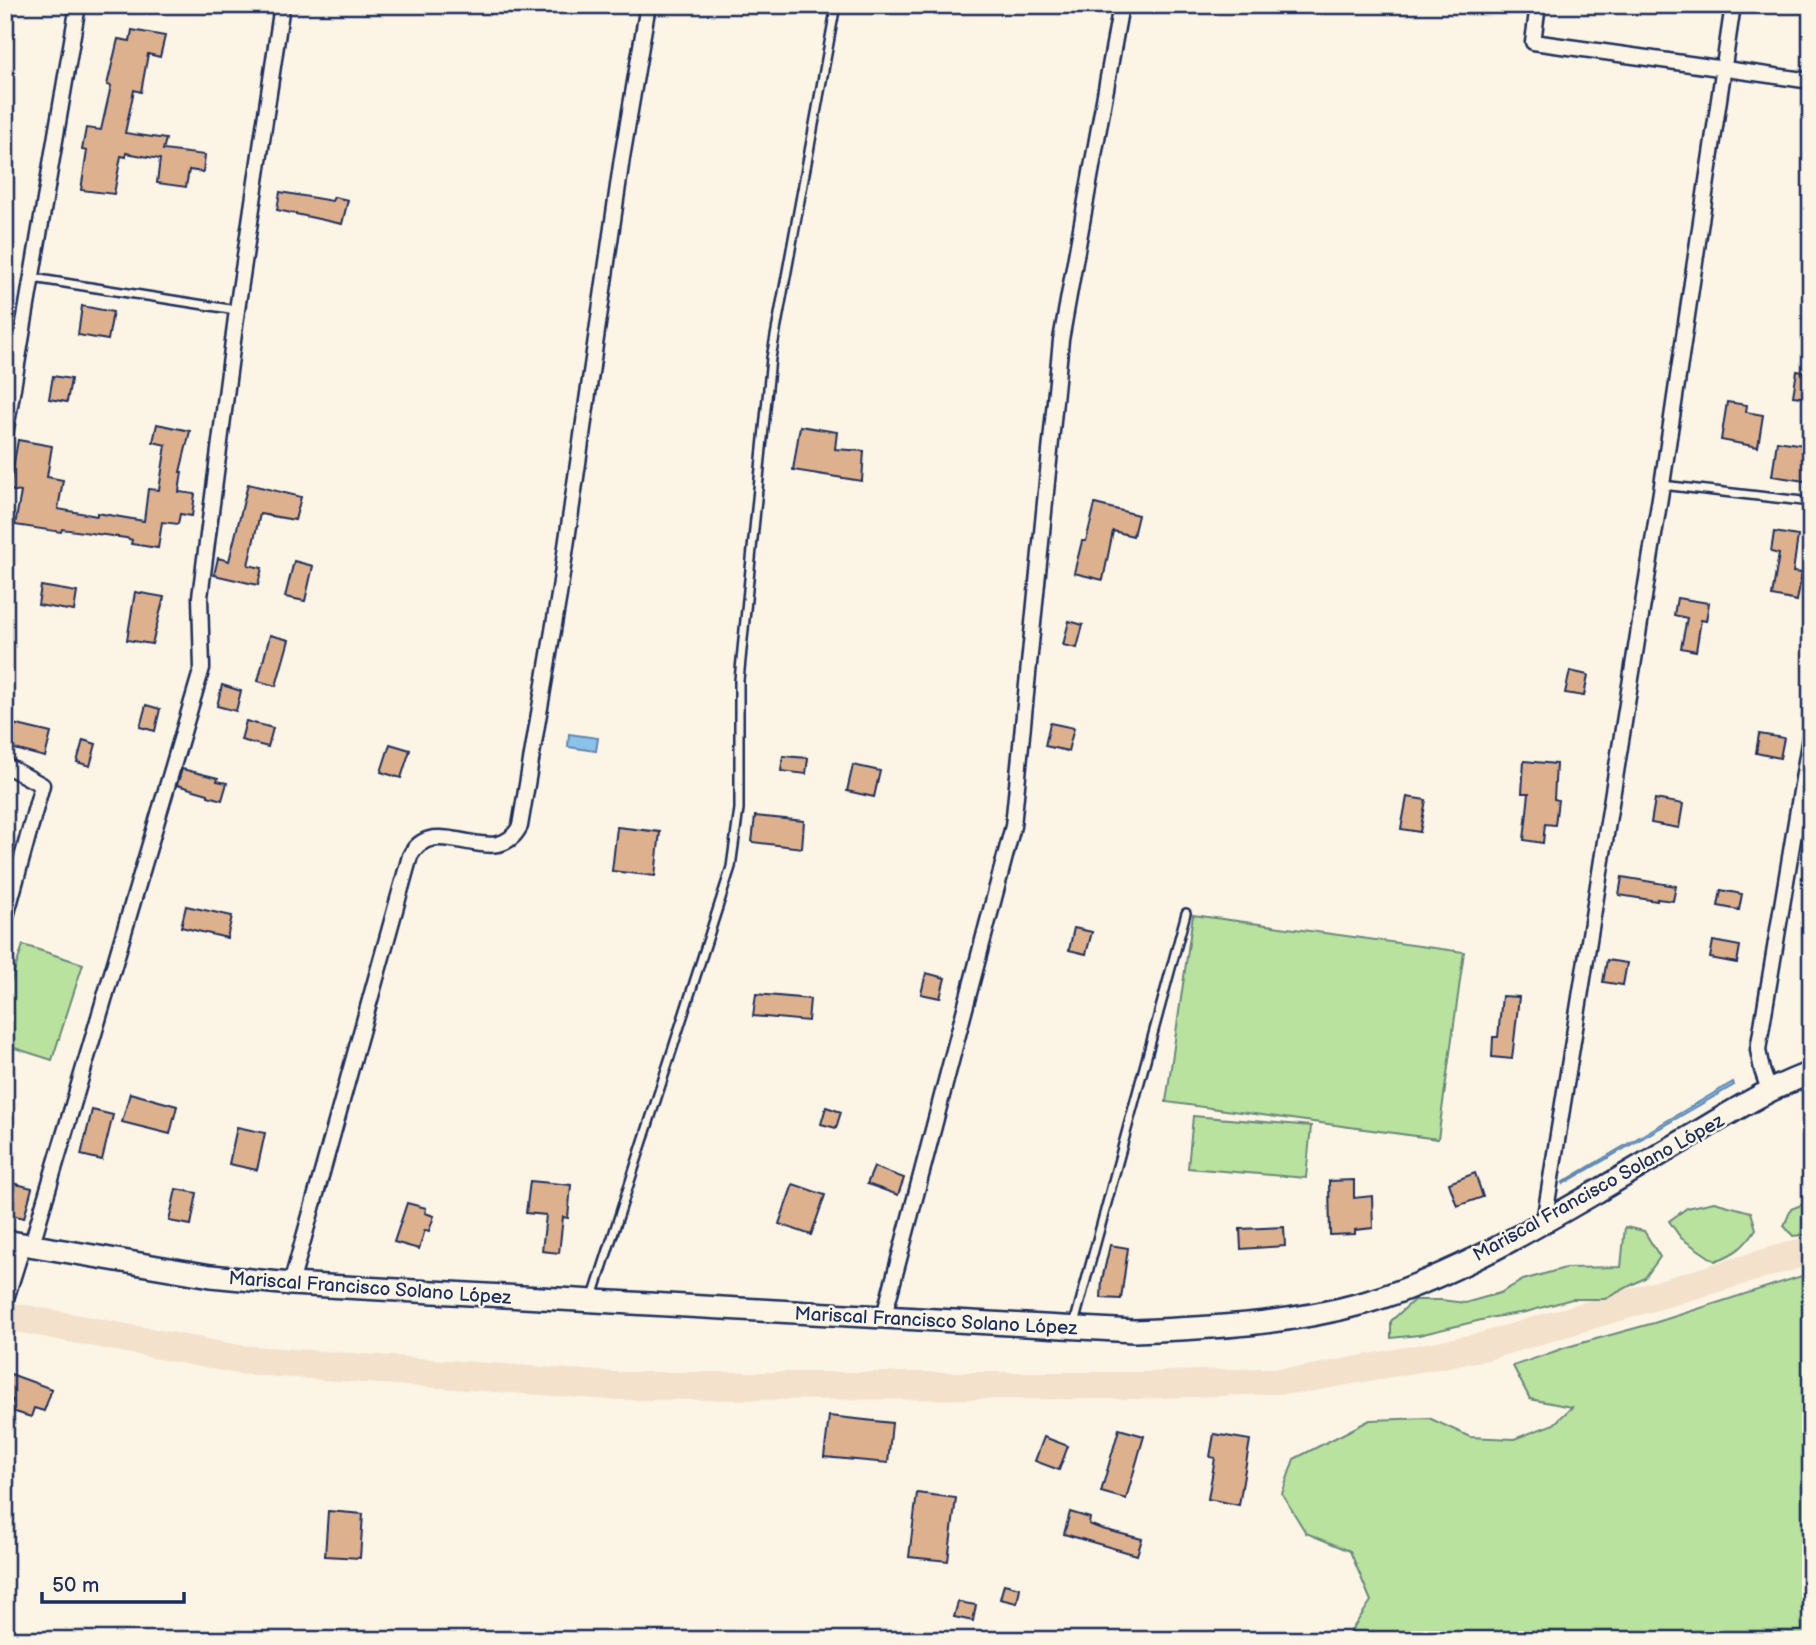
<svg xmlns="http://www.w3.org/2000/svg" width="1816" height="1645" font-family="'Balsamiq Sans',sans-serif">
<style>
.built{fill:#f3e1cb}
.green{fill:#b9e29e;stroke:#6a887e;stroke-width:2}
.water{fill:#8dc2ea;stroke:#5f87b2;stroke-width:2}
.building{fill:#ddb18e;stroke:#1b2f5e;stroke-width:2}
.lines{fill:none;stroke-linecap:round;stroke-linejoin:round}
.lane-casing{stroke:#1b2f5e;stroke-width:12}
.street-casing{stroke:#1b2f5e;stroke-width:19}
.secondary-casing{stroke:#1b2f5e;stroke-width:26}
.lane{stroke:#fcf5e5;stroke-width:7}
.street{stroke:#fcf5e5;stroke-width:14}
.secondary{stroke:#fcf5e5;stroke-width:21}
.labels{text-anchor:middle;stroke-width:5;stroke-linejoin:round;paint-order:stroke}
.street-label{font-size:19px;fill:#1b2f5e;stroke:#fcf5e5}
</style>
<rect width="100%" height="100%" fill="#fcf5e5"/>
<filter id="ink" filterUnits="userSpaceOnUse"><feTurbulence type="fractalNoise" baseFrequency=".0143" numOctaves="2"/><feDisplacementMap in="SourceGraphic" scale="14" xChannelSelector="R" yChannelSelector="G"/><feConvolveMatrix kernelMatrix="1 2 1 2 8 2 1 2 1" color-interpolation-filters="sRGB"/></filter>
<g filter="url(#ink)">
<path class="built" d="M1811,1235V1265L1488,1360L1303,1393L1137,1399L611,1400L237,1374L5,1330V1301L240,1345L613,1372H1139L1300,1367L1479,1333Z"/>
<g class="green">
<path d="M1193,915L1464,952L1438,1139L1166,1102Z"/>
<path d="M23,945L83,964L52,1060L5,1045V1000Z"/>
<path d="M1193,1116L1311,1126L1306,1178L1188,1168Z"/>
<path d="M1811,1201V1234L1793,1236L1784,1226L1791,1209Z"/>
<path d="M1714,1202L1751,1212L1756,1229C1744,1247 1735,1254 1715,1261L1681,1238L1669,1221L1687,1208Z"/>
<path d="M1625,1227L1644,1231L1660,1257L1645,1278L1605,1299H1572L1526,1312L1494,1317L1419,1335L1391,1338V1321L1414,1300H1441L1465,1303L1500,1293L1523,1280L1565,1268L1621,1267Z"/>
<path d="M1811,1273V1640H1345L1371,1601L1350,1551L1306,1533L1282,1494L1294,1459L1370,1420L1429,1418L1470,1437L1514,1439L1554,1424L1572,1407L1530,1399L1513,1366L1567,1347L1654,1323Z"/>
</g>
<g class="water">
<path d="M569,734L598,738L596,751L568,747Z"/>
<path d="M1733,1082L1734,1085L1563,1184V1182Z"/>
</g>
<g class="building">
<path d="M132,30L165,36L160,57L148,54L141,92L134,90L125,133L166,139L163,150L205,155L203,172L189,170L186,187L157,183L160,159L126,153V157L121,156L114,194L81,190L87,151L82,150L86,128L101,130L111,86L107,85L118,39L130,41Z"/>
<path d="M280,192L332,201L334,197L348,200L342,224L277,210Z"/>
<path d="M82,306L113,312L108,340L78,335Z"/>
<path d="M1797,371L1811,373V398L1793,396Z"/>
<path d="M53,376L71,379L67,402L49,399Z"/>
<path d="M1727,402L1747,405L1746,412L1763,415L1758,447L1721,440Z"/>
<path d="M157,424L190,431L180,472H182L179,492L195,494L192,516L180,514L178,524L162,522L158,548L131,544L132,540L126,538L62,529L61,532L15,525L21,492L9,490L18,440L52,446L47,477L63,480L58,509L97,516V513L144,521L148,489L159,490L166,445L153,442Z"/>
<path d="M800,426L837,432L835,449L864,451L862,481L793,470Z"/>
<path d="M1777,441L1811,446V482L1772,476Z"/>
<path d="M248,484L301,497L295,520L260,514L248,565L262,568L258,585L214,575L218,558L229,561Z"/>
<path d="M1095,504L1138,515L1133,536L1113,531L1103,580L1074,573L1082,541H1086Z"/>
<path d="M1774,532L1798,536L1793,572L1802,573L1797,601L1772,596L1779,554L1771,552Z"/>
<path d="M294,561L313,566L305,601L285,597Z"/>
<path d="M41,586L77,592L74,611L38,605Z"/>
<path d="M135,592L164,597L152,644L127,640Z"/>
<path d="M1677,598L1709,603L1706,621L1701,620L1696,651L1681,648L1687,618L1674,615Z"/>
<path d="M1069,621L1083,625L1077,648L1063,645Z"/>
<path d="M270,635L289,640L276,686L258,681Z"/>
<path d="M1570,671L1588,675L1584,696L1565,693Z"/>
<path d="M222,685L241,691L236,711L217,706Z"/>
<path d="M146,705L160,709L155,731L140,727Z"/>
<path d="M246,721L273,728L268,747L241,740Z"/>
<path d="M1050,723L1074,728L1068,751L1045,746Z"/>
<path d="M13,724L51,733L45,757L7,747Z"/>
<path d="M1759,734L1784,738L1780,758L1756,753Z"/>
<path d="M83,740L96,744L90,766L77,762Z"/>
<path d="M390,744L410,750L401,778L381,772Z"/>
<path d="M783,756L808,758L806,774L781,771Z"/>
<path d="M1524,761L1556,764L1554,799L1558,800L1555,825L1545,824L1543,843L1524,840L1529,793H1522Z"/>
<path d="M853,765L880,771L874,797L847,791Z"/>
<path d="M182,769L218,778L217,781L227,783L222,800L208,796V794L177,785Z"/>
<path d="M1407,797L1426,800L1420,832L1401,829Z"/>
<path d="M1655,799L1683,804L1679,828L1651,823Z"/>
<path d="M755,816L804,821L802,848L752,842Z"/>
<path d="M617,827L660,832L655,876L612,871Z"/>
<path d="M1622,877L1676,886L1673,901L1657,899V901L1619,895Z"/>
<path d="M1721,890L1742,894L1739,910L1718,906Z"/>
<path d="M186,906L232,916L227,938L181,927Z"/>
<path d="M1074,928L1092,932L1086,954L1069,950Z"/>
<path d="M1713,941L1740,946L1737,963L1710,958Z"/>
<path d="M1607,960L1627,963L1623,985L1603,982Z"/>
<path d="M926,973L945,978L940,998L921,994Z"/>
<path d="M756,994L810,999L808,1021L753,1016Z"/>
<path d="M1502,996L1519,997L1512,1059L1492,1057L1493,1037H1498Z"/>
<path d="M130,1093L177,1106L170,1134L122,1122Z"/>
<path d="M826,1107L841,1112L836,1128L821,1124Z"/>
<path d="M92,1110L113,1115L102,1160L81,1155Z"/>
<path d="M237,1127L265,1133L257,1170L229,1164Z"/>
<path d="M874,1167L904,1178L898,1195L867,1184Z"/>
<path d="M1475,1173L1483,1197L1457,1206L1449,1183Z"/>
<path d="M1354,1180V1198L1372,1196L1373,1228L1355,1230V1234L1330,1235L1329,1181Z"/>
<path d="M530,1181L571,1185L568,1218L563,1217L559,1253L542,1251L546,1215L526,1213Z"/>
<path d="M12,1183L32,1188L24,1218L5,1213Z"/>
<path d="M793,1184L825,1195L811,1235L779,1224Z"/>
<path d="M176,1189L197,1193L191,1225L169,1221Z"/>
<path d="M407,1203L426,1208L425,1213L434,1216L429,1231L425,1230L419,1249L394,1242Z"/>
<path d="M1284,1227L1285,1246L1241,1249L1240,1229Z"/>
<path d="M1110,1245L1128,1248L1121,1299L1101,1298L1102,1280Z"/>
<path d="M5,1372L52,1389L44,1411L34,1408L31,1417L9,1410L13,1400L5,1397Z"/>
<path d="M829,1416L892,1423L888,1463L824,1457Z"/>
<path d="M1119,1429L1144,1436L1126,1499L1101,1492Z"/>
<path d="M1214,1434L1250,1440L1239,1505L1208,1499L1215,1458L1210,1457Z"/>
<path d="M1044,1437L1068,1446L1059,1470L1035,1461Z"/>
<path d="M917,1493L956,1498L948,1561L909,1557Z"/>
<path d="M328,1511L363,1514L360,1558L325,1556Z"/>
<path d="M1070,1512L1090,1518L1089,1524L1102,1529L1142,1539L1137,1555L1064,1534Z"/>
<path d="M1004,1584L1020,1588L1017,1603L1000,1599Z"/>
<path d="M958,1602L976,1605L973,1621L954,1617Z"/>
</g>
<g class="lines">
<g class="lane-casing">
<g id="lane">
<path d="M33,278L236,310"/>
<path d="M1662,485L1811,502"/>
<path d="M592,1300L731,867L739,809V680L771,358L836,5"/>
<path d="M1074,1324L1186,913"/>
</g>
</g>
<g class="street-casing">
<g id="street">
<path d="M1538,5L1533,42L1811,81"/>
<path d="M5,336L21,339"/>
<path d="M5,435L78,5"/>
<path d="M5,765L42,785L5,920"/>
<path d="M1769,1090L1762,1070L1758,1050L1811,731"/>
<path d="M1544,1222L1662,485L1733,5"/>
<path d="M31,1247L202,668L200,597L237,310L282,5"/>
<path d="M291,1284L410,856C434,809 496,874 520,826L559,595L622,158L648,5"/>
<path d="M5,1302L23,1245"/>
<path d="M884,1316L1013,826L1061,340L1121,5"/>
</g>
</g>
<g class="secondary-casing">
<path id="secondary" d="M5,1241L211,1276L291,1284L1134,1331C1212,1328 1289,1324 1364,1303C1447,1279 1524,1234 1598,1191C1633,1170 1668,1150 1703,1129C1738,1108 1772,1087 1811,1073"/>
</g>
<use href="#lane" class="lane"/>
<use href="#street" class="street"/>
<use href="#secondary" class="secondary"/>
</g>
</g>
<g class="labels">
<g class="street-label">
<text transform="translate(1598 1187) rotate(-29)" y="7">Mariscal Francisco Solano López</text>
<text transform="translate(370 1287) rotate(4)" y="7">Mariscal Francisco Solano López</text>
<text transform="translate(936 1320) rotate(3)" y="7">Mariscal Francisco Solano López</text>
</g>
</g>
<rect width="1816" height="1645" fill="none" stroke="#fcf5e5" stroke-width="28"/>
<rect x="14" y="14" width="1788" height="1617" fill="none" stroke="#1b2f5e" stroke-width="2.5" filter="url(#ink)"/>
<path d="M42 1592v10h142v-10" fill="none" stroke="#1b2f5e" stroke-width="3.5"/>
<text x="52" y="1592" font-size="21" fill="#1b2f5e" stroke="#fcf5e5" stroke-width="5" paint-order="stroke">50 m</text>
</svg>
